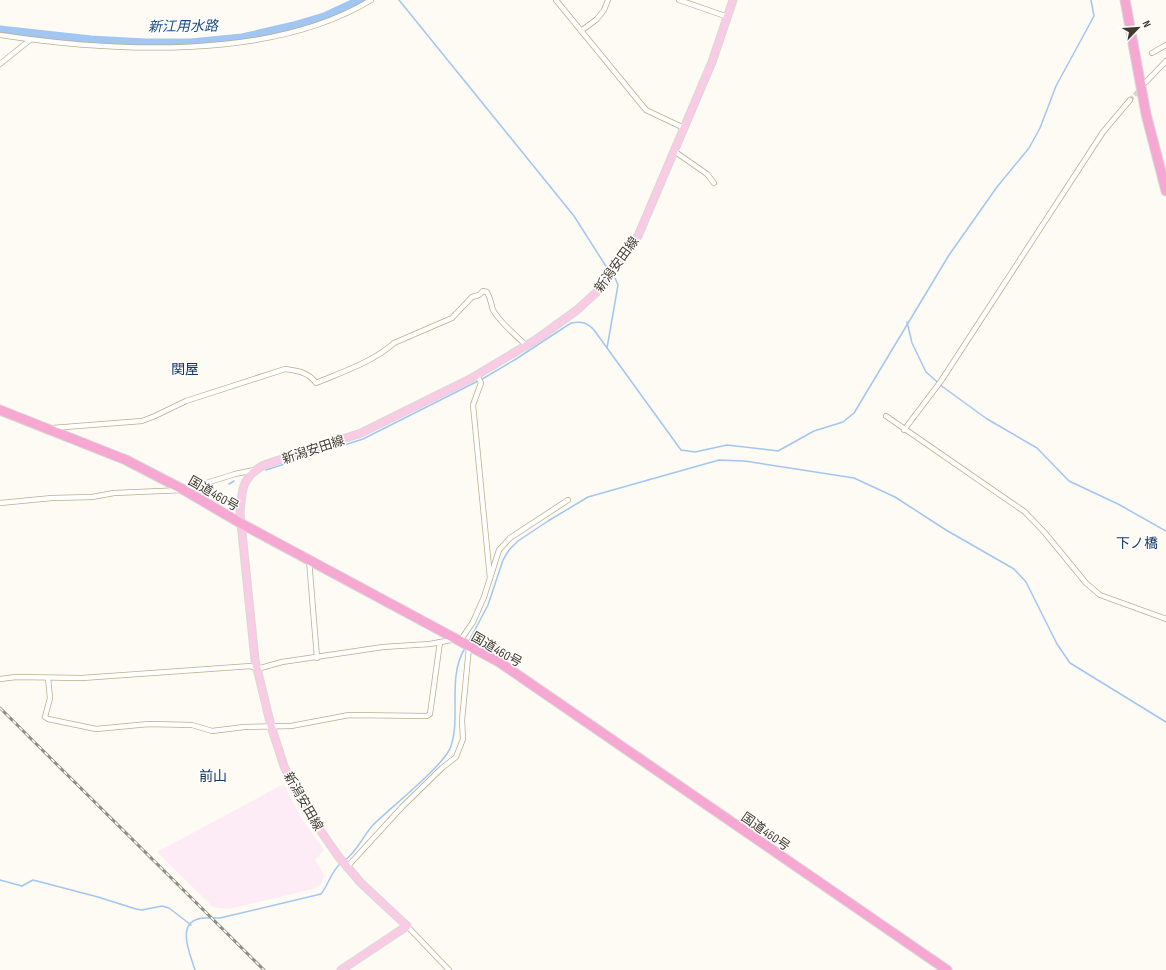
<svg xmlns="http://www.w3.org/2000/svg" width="1166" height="970" font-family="'Sofia Sans Condensed','Noto Sans JP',sans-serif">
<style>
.education{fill:#fdebf5}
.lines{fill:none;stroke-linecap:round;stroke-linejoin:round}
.stream{stroke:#a2c6f2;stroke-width:1.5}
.river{stroke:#a2c6f2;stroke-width:9}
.street-tunnel{stroke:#d7d5cb;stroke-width:4.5;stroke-dasharray:4.5 2;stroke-linecap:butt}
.street-casing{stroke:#baae8b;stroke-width:6}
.primary-casing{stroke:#d9d8d5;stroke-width:9}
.highway-casing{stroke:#d9d8d5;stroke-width:11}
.street{stroke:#fff;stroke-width:4.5}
.primary{stroke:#facbe5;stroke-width:7}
.highway{stroke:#f6a8d3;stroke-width:9}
.rail-casing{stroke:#908d81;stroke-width:3}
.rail{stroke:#fff;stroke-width:1.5;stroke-dasharray:4.5;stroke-linecap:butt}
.labels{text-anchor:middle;stroke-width:3;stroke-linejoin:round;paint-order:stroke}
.street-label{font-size:13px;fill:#403b2d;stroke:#fff}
.water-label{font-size:14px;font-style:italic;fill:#1c4c81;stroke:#fff}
.neighbourhood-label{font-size:14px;fill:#13376b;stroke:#fff}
</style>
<rect width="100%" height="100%" fill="#fdfbf3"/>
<path class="education" d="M284,784L301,818L324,850L315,860L324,875L321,884L313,889L229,909L213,907L157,852Z"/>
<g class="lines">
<g class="stream">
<path d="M399,0L574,216L609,271"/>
<path d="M907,322L912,343L926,372L943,387L987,419L1037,448L1069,481L1118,504L1166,531"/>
<path d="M607,348L618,285L615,278"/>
<path d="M266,470L363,439L484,378L516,359L571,323C580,321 587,322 594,330L681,450L695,452L727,445L778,451L814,431L843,422L854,413L949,255L997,187L1029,148L1040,128L1056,86L1094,16L1091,0"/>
<path d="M229,484L234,481"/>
<path d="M469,641L488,605L503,560L509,550L518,541L548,521L588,497L719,460L745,461L854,478L895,497L946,530L1014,569L1026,582L1057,644L1070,663L1166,722"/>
<path d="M344,861C358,851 363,835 374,824C390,808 446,764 451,746C461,716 447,677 465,648"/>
<path d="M0,880L22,886L33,880L98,897L136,909L142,910L162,906L169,908L191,925"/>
<path d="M195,970C190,954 174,920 204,918C209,918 214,918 220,918L321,894C329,884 331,871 341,863"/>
</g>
<path class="river" d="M0,30L91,40L145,43H191L242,38L294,26L324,17L361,0"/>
<path class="street-tunnel" d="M1130,100L1141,88"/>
<g class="street-casing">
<g id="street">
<path d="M556,0L646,110L684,128"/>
<path d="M679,0L728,17"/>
<path d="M581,31L597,19L604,10L608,0"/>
<path d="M0,35C112,52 271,61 371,0"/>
<path d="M1152,53L1166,45"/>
<path d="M0,64L30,40"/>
<path d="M1146,82L1166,61"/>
<path d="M674,151L707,174L714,183"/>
<path d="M477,375L481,383L473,405L490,578"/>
<path d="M886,416L1025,512L1045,533L1086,583L1100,595L1166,619"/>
<path d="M52,428L142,421L155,416L186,401L285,369C298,371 308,372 316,383C342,372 373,362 394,343L452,318L472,297L479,295L483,291L487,292C491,299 491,304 493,310C498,320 517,337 526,345"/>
<path d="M904,430L941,381L1103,132L1130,100"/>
<path d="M0,503L52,498L92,497L114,493L184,490L235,474L254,470"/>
<path d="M309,560L317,658"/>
<path d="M48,678L50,698L45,717L48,719L96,729L149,724L192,725L212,731L244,727L291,726L349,715L427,716L430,714L440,642"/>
<path d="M0,679L16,677L82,678L251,666L257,669L282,662L383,647L430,644L462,638L473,622L484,597L499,550L510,538L568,500"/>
<path d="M347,867L403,806L442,768L456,757L463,739L462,720L469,647"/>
<path d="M407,926L449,970"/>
</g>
</g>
<g class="primary-casing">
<path id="primary" d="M341,970L407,926L361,883L338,856L309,814L294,789L284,766L271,726L255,660L240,513C242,491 241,477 264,465L361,433L470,379L537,339L577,310L602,287L638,236L712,62L733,0"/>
</g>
<g class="highway-casing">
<g id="highway">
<path d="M1125,0L1146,114L1166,191"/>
<path d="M0,410L126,460L184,490L242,524L499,662L947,970"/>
</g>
</g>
<use href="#street" class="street"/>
<use href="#primary" class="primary"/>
<use href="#highway" class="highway"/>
<g class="rail-casing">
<path id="rail" d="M0,708L264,970"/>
</g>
<use href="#rail" class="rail"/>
</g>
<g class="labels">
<g class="street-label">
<text transform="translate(616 264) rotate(-54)" y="5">新潟安田線</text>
<text transform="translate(313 449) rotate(-18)" y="5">新潟安田線</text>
<text transform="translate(214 493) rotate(30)" y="5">国道460号</text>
<text transform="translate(497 649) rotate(30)" y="5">国道460号</text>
<text transform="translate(304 801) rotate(60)" y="5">新潟安田線</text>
<text transform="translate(766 831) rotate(35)" y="5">国道460号</text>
</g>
<g class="water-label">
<text transform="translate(183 26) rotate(-1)" y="5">新江用水路</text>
</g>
<g class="neighbourhood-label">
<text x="185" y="374">関屋</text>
<text x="1137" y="548">下ノ橋</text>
<text x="213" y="781">前山</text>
</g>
</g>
<g transform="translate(1138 28) rotate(65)" stroke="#ffffff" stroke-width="3" paint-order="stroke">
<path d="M0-3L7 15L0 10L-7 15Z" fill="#403b2d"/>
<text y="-6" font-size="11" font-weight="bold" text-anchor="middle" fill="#403b2d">N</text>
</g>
</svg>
